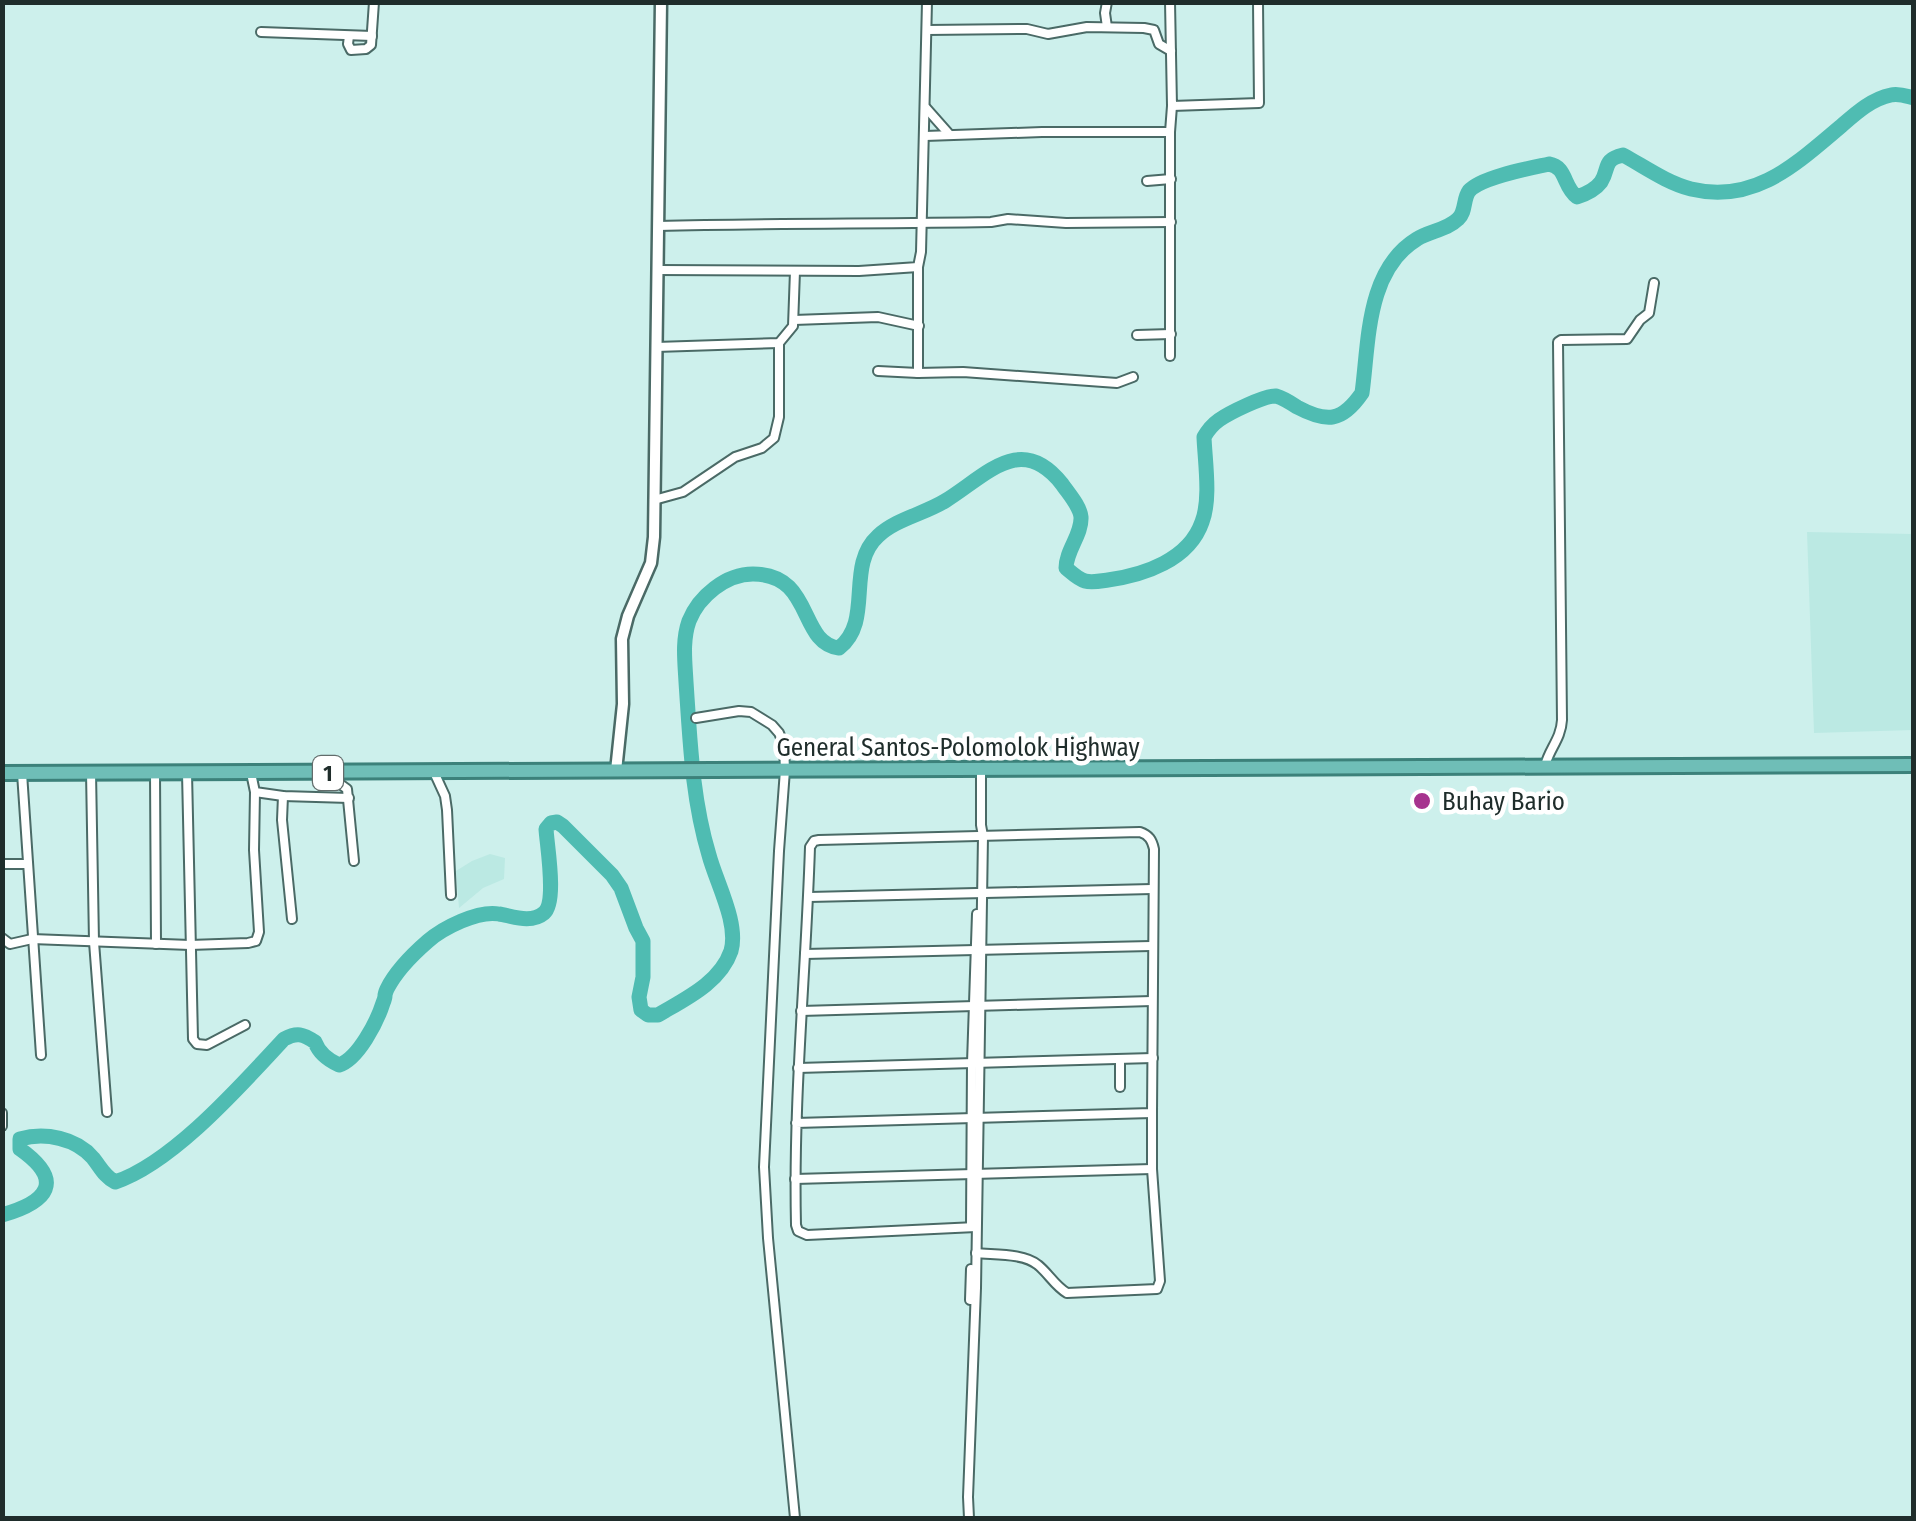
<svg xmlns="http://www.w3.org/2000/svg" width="1916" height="1521" font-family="'Fira Sans Condensed',sans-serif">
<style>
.built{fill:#bbe9e3}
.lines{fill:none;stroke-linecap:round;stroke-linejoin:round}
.river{stroke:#4fbcb2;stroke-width:15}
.minor-casing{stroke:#4a6a66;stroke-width:12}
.tertiary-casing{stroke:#4a6a66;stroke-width:15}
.trunk-casing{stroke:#3c817a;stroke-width:18}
.minor{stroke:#fff;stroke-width:8}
.tertiary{stroke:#fff;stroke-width:10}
.trunk{stroke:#6fbeb7;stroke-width:12}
.poi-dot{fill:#a6338e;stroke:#fff;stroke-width:4}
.labels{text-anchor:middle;stroke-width:9;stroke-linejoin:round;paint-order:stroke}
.shield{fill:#fff;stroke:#626c6b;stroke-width:2.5}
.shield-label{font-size:22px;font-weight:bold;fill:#1f2d2b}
.street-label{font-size:25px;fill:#1f2d2b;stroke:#fff}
.poi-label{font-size:25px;fill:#1f2d2b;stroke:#fff;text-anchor:start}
</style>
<rect width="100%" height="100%" fill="#cdf0ec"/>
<g class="built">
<path d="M1807,532L1913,534V730L1814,733Z"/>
<path d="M490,854L505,858L504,879L483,888L459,908L456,871L472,861Z"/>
</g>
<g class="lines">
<path class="river" d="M2,1215C48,1202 65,1181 20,1149V1139C45,1132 76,1138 93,1158C101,1168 104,1176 115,1182C173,1163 242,1084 284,1039C297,1032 303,1034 315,1042C319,1053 328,1060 339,1065C358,1059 377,1022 383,1003C387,993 383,998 387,989C396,971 413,954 428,941C443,928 478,910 499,914C512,916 531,924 544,913C557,902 547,846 546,829L551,823L557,822L563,826L612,875L621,888L636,928L643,941V977L639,997L641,1010L648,1015H658C685,999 720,983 731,951C739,923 716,882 709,855C692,799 690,740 686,682C685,662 682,641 689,621C699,596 726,574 753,574C814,574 798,643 839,648C874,621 845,566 878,536C896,519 924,514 945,501C987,475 1021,432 1062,484C1068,493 1080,506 1081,517C1082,535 1066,550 1066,568C1072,573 1078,579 1085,581C1092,583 1101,581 1108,580C1144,575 1189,560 1202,522C1211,499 1205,462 1204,437C1208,430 1212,425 1219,420C1229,413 1265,395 1276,396C1283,398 1291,403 1297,407C1327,423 1342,422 1362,393C1369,342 1366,270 1417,239C1429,231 1447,230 1458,219C1466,212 1463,199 1469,191C1481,177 1531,168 1549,164C1567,167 1563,187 1577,197C1586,194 1595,190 1601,182C1610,168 1602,160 1623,155C1645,167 1667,183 1691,189C1754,204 1795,165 1840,127C1855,114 1871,99 1891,95C1899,93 1906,96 1914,98"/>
<g class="minor-casing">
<g id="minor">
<path d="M1170,2L1172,106L1259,103L1258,2"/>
<path d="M1107,27L1105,13L1107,2"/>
<path d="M927,30L1027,29L1048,34L1087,27L1144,28L1154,30L1159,44L1171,51"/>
<path d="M261,32L372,36"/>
<path d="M349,36L348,44L351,50L366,49L371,45L374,2"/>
<path d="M926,108L949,134"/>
<path d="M1170,132V356"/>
<path d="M925,136L1042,132H1170L1172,106"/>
<path d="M1147,181L1171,179"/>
<path d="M658,226C769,223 880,224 991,222L1008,219L1066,223L1171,222"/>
<path d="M657,270L859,271L918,267L921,252L927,2"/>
<path d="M794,320L878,317L919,326"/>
<path d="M1137,335L1171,334"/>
<path d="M656,347L779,343L793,326L795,271"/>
<path d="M878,371L918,373V267"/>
<path d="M918,373L963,372L1117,383L1133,377"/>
<path d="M654,500L683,492L735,457L762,448L774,438L779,417V343"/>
<path d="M696,718L739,711L751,712L772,725L779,733L784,745L785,770L779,851L764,1167L768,1238L795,1518"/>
<path d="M1545,766C1549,749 1561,739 1562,720L1558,342L1561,340L1627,339L1640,320L1649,313L1654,283"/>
<path d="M91,772L94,942L107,1112"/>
<path d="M434,772L445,796L447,810L451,895"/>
<path d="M22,773L41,1055"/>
<path d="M155,773L156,944"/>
<path d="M187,773L193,1039L197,1044L207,1045L245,1025"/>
<path d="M251,773L255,792L283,796L349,798"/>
<path d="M325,773L347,789L354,861"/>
<path d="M283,796L282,820L292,919"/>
<path d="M2,864H28"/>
<path d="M809,897L1152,889"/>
<path d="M2,938L10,944L32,939L190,945L248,943L256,941L259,932L254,850L255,792"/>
<path d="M805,954L1151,946"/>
<path d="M801,1011L1152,1001"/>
<path d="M798,1068L1153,1058"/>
<path d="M1120,1087V1059"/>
<path d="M2,1113V1126"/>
<path d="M796,1123L1152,1113L1154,849C1152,840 1149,835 1140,832L819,840L814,841L810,847C806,973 793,1099 796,1225L798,1231L807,1235L976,1227"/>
<path d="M795,1179L1152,1169"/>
<path d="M971,1225L972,1063L977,914"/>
<path d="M976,1253C994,1255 1024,1253 1038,1265C1049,1274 1055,1286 1067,1293L1157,1289L1160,1281L1152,1169V1113"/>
<path d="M970,1300L971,1269"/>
<path d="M969,1518L968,1497L976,1288L983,836L981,825V769"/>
</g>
</g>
<g class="tertiary-casing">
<path id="tertiary" d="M616,771L623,704L622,639L628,616L651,563L654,537L661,2"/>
</g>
<g class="trunk-casing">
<path id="trunk" d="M2,773L1914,765"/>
</g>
<use href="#minor" class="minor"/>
<use href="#tertiary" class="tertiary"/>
<use href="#trunk" class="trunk"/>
</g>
<circle class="poi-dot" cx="1422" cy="801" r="10"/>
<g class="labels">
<rect class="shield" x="313" y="756" width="30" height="34" rx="8"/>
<g class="shield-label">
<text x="328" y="781">1</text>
</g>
<g class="street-label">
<text x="958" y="756">General Santos-Polomolok Highway</text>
</g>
<g class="poi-label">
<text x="1442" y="810">Buhay Bario</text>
</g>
</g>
<rect width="1916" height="1521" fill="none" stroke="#1f2d2b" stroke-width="10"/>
</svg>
